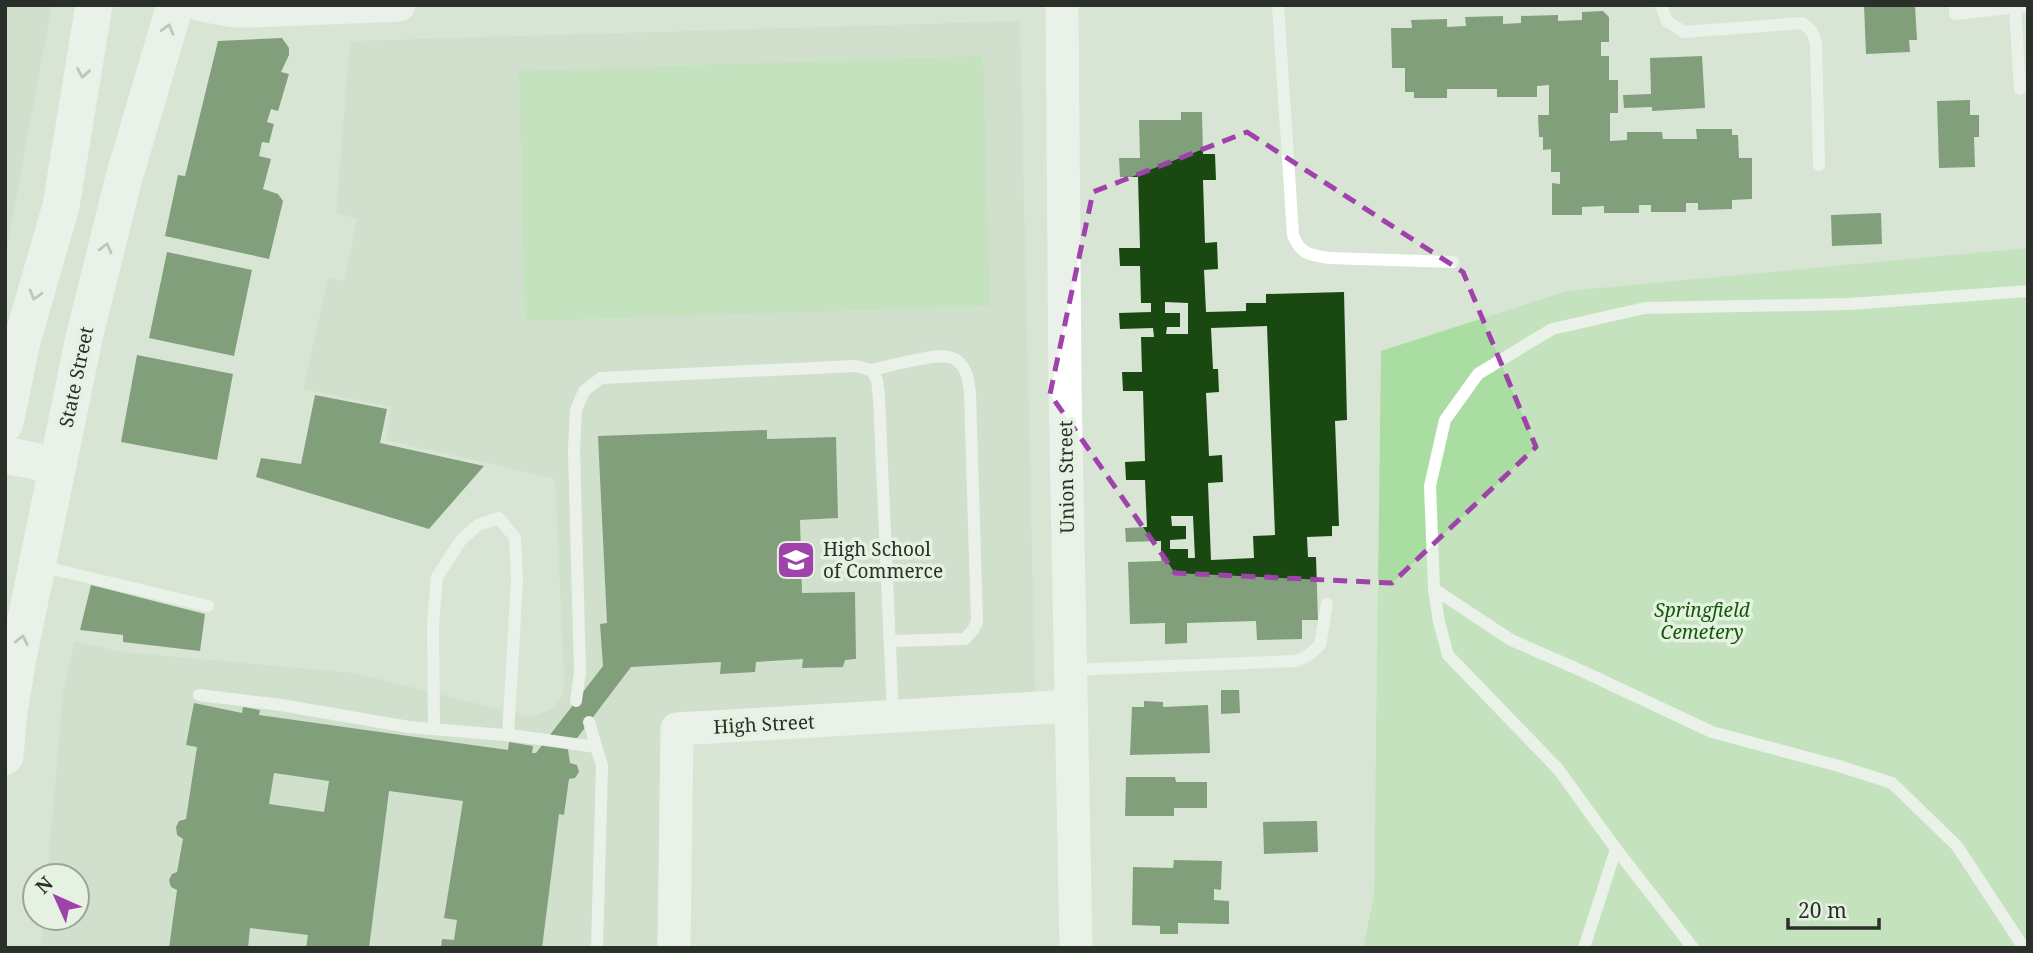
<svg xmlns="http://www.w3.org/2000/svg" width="2033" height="953" font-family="'Noto Serif',serif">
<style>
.built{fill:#c8dac4}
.green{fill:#aadda1}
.building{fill:#194911;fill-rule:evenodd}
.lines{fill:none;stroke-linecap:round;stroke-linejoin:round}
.lane{stroke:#fff;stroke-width:12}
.secondary{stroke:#fff;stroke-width:33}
.primary{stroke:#fff;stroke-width:37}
.oneway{stroke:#9fa19f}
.marked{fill:none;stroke:#a042ab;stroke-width:5;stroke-dasharray:14 9;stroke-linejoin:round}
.labels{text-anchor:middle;stroke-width:7;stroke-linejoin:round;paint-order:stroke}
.street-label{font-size:19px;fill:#2a2f29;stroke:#e5f2e2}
.poi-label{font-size:19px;fill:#2a2f29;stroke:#e5f2e2;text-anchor:start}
.park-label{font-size:19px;font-style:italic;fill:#135804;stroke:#e5f2e2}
</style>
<rect width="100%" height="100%" fill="#d8e5d5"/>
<g class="built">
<path d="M5,5H52L5,259Z"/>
<path d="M1020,21L1036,725L663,740L657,948H41L43,918H77V876H47L63,693L74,641L122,652L355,673L532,717L551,709L559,701L563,692L564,682L555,479L386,440L391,407L303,389L328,278L344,281L357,219L336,213L350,41Z"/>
</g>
<g class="green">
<path d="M983,56L990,306L525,321L519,71Z"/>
<path d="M2028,248V948H1363L1374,896L1381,351L1567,291Z"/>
</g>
<g class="building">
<path d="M1864,5H1915L1917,40H1909L1910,52L1866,54Z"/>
<path d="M1603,11L1609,17V42H1601V56H1609V80H1618V113H1610V141L1627,140V132H1662L1663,139H1697L1696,129H1732V135H1738L1739,158H1752V199L1732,200V209L1698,210V203H1686V212H1651V205H1639V213H1604V206L1582,207V215H1552V183L1560,184V172H1551V149L1543,150V137H1539L1538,115H1549V85L1537,86V97H1497V89H1447V98H1414V92H1405V68H1392L1391,28H1412L1411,20L1447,19V27L1466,26L1465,17L1503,16V24L1521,23V16L1558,15V21L1582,20V12Z"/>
<path d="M282,38L289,48V55L281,72L289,74L278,111L271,109L267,122L274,124L269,143L262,142L259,156L271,159L263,189L278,194L283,201L269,259L165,236L178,175L185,176L218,41Z"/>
<path d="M1702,56L1705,108L1652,111V107L1624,108L1623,95L1651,94L1650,58Z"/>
<path d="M1970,100V115H1979V137H1974L1975,167L1939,168L1937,101Z"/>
<path d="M1181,112H1202L1203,154H1215L1216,180H1203L1205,243L1217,242L1218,269L1204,270L1206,312L1246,311V303H1266V294L1344,292L1347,420L1335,421L1339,526H1332V536L1307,537L1308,557H1316L1318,620H1302V639L1257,640L1256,621L1187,623V643L1165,644V623L1130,624L1128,562L1161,561V541L1126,542L1125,528L1147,527L1145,480H1126L1125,462L1145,461L1143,391H1123L1122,372H1142L1141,337H1154L1153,328L1120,329L1119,313L1151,312V303H1141L1140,266H1120L1119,248H1140L1138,177H1120L1119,158H1140L1139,120H1181ZM1165,302L1188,303V334H1166L1167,327H1180V313H1165ZM1267,326L1275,535L1253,536L1254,558L1211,560L1208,483L1223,482L1222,455L1209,456L1206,393L1219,392L1218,369H1213L1211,328ZM1171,516H1193L1195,558H1188V549H1170V540L1186,539V526H1172Z"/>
<path d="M1881,213L1882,244L1832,246L1831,215Z"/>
<path d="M167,252L252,270L234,356L149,338Z"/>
<path d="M137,355L233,374L217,460L121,442Z"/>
<path d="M315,395L387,409L380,443L484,466L429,529L256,477L261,458L301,464Z"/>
<path d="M767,430V439L836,437L838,518L800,520L802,593L855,592L856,659L845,660L843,667L802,668L803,659L756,662L755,672L720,674L721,662L631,667L568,750L570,763L577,765L579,772L575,778L569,779L564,815L559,814L542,948H441L442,939L454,940L457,920L444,918L463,801L389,791L369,948H306L308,935L250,928L248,948H169L177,890L171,887L169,880L172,874L177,872L183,839L177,835L176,827L179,821L186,819L197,747L186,745L194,703L242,713L243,707L260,710L259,715L508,750L509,742L533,746L532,753H536L603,666L600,624L607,623L598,436ZM274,773L329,781L324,812L269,804Z"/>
<path d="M91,585L205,614L200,651L123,642V635L80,630Z"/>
<path d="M1221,690H1239L1240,713L1221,714Z"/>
<path d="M1144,701L1163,702V707L1208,705L1210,753L1130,755L1132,707H1144Z"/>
<path d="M1126,777H1175L1176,782H1207V808H1174V816H1125Z"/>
<path d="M1317,821L1318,852L1264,854L1263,822Z"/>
<path d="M1174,860L1222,861L1221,890L1214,889V900L1229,901V924L1178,923V934H1160V926L1132,925L1133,867L1173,868Z"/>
</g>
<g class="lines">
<g class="lane">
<path d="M1278,5L1293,235C1300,254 1310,255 1329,258L1453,262"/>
<path d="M1661,5L1667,21L1684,32L1802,23L1811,30L1816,42L1819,165"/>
<path d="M1956,5L1955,14L2028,6"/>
<path d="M2015,7L2020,89"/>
<path d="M871,370C887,367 934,353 949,357C966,361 969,380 970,394L977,622L973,630L965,639L890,641"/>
<path d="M40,566L208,606"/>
<path d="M1434,589L1439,622L1448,655L1558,769L1616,849L1693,948"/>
<path d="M1070,670L1296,661L1309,655L1320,645L1327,604"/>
<path d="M199,695L281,705L409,727L517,736L596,747"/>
<path d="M576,701L580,672L574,449L576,410L584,391L601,378L856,366L871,370L877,380L879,397L893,716"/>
<path d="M589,722L602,766L597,948"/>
<path d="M434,729L433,624L437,577L461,540L478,525L499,518L515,538L517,581L508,735"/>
<path d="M1584,948L1616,849"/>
<path d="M2024,948L1957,846L1892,783L1839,766L1712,732L1582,671L1511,640L1434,589L1430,486L1445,420L1478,374L1552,329L1645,308L1850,304L2028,291"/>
</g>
<g class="secondary">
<path d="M201,5L234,11H252L399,5"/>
<path d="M1062,5L1065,388L1076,948"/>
<path d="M674,948L677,729L1071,706"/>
</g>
<g class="primary">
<path d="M5,423L22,341L61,206L94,5"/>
<path d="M5,455L58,466"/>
<path d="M5,756L9,712L18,658L84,338L123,181L175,5"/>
</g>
</g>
<defs><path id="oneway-chevron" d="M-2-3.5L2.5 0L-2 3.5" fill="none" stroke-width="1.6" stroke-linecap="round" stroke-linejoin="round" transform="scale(1.75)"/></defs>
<g class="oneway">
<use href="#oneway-chevron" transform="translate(168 29) rotate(-74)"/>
<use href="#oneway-chevron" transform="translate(83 73) rotate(100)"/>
<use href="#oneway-chevron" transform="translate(106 248) rotate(-76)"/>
<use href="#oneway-chevron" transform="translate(35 295) rotate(106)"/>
<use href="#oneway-chevron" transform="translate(22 640) rotate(-78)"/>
</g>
<path d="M0 0H2033V953H0ZM1247,132L1463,272L1536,447L1392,583L1175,573L1050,394L1093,192Z" fill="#d8e5d5" fill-opacity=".55" fill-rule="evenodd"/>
<path class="marked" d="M1247,132L1463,272L1536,447L1392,583L1175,573L1050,394L1093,192Z"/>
<defs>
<g id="school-square" transform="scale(2.0125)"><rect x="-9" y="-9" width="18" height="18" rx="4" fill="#a042ab" stroke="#e5f2e2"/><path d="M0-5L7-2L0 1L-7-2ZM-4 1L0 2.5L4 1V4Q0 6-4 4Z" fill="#fff"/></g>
</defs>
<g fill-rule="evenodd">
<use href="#school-square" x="796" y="560"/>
</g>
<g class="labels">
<g class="street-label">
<text transform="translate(76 377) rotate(-78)" y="7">State Street</text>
<text transform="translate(1066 477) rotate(-91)" y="7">Union Street</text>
<text transform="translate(764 724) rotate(-3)" y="7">High Street</text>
</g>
<g class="poi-label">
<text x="823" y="556">High School<tspan x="823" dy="22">of Commerce</tspan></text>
</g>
<g class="park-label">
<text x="1702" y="617">Springfield<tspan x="1702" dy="22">Cemetery</tspan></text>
</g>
</g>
<rect width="2033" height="953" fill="none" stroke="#2a2f29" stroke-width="14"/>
<g transform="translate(56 897) rotate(315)"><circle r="33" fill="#e5f2e2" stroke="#9aa498" stroke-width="2"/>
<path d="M0-5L12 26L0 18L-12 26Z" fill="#a042ab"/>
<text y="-10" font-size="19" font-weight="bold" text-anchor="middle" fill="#2a2f29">N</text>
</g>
<path d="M1788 918v10h91v-10" fill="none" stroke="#2a2f29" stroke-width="3.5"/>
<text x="1798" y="918" font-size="21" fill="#2a2f29" stroke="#e5f2e2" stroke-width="5" paint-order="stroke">20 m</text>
</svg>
